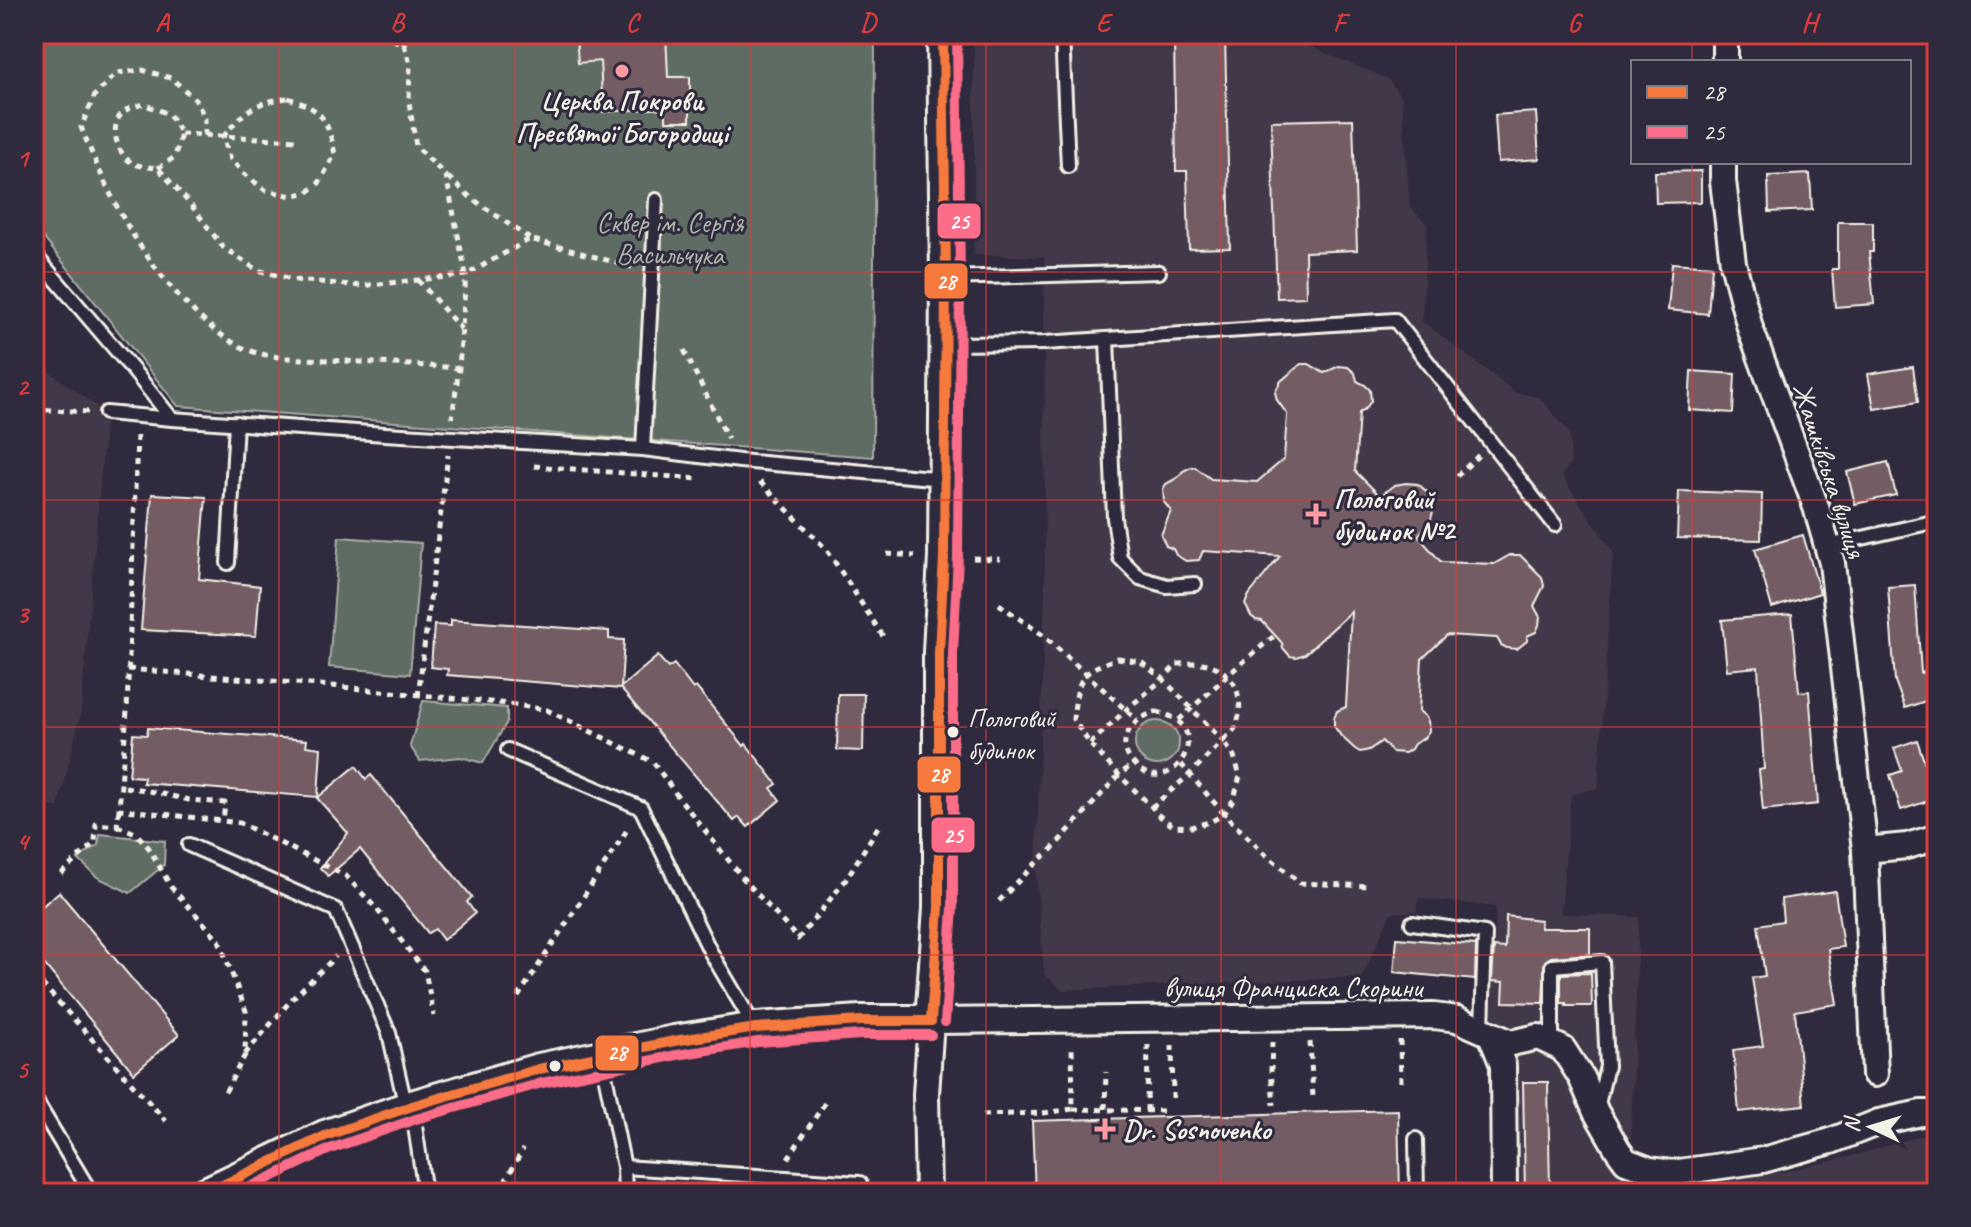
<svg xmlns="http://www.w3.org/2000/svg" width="1971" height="1227" font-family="Caveat,sans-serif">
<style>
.built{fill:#433949}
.green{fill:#5e6c63;stroke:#a9aea6;stroke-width:2}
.building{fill:#735b64;stroke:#f4f1e8;stroke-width:2}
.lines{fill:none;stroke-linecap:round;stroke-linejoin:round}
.service-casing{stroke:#f4f1e8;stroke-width:18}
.minor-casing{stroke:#f4f1e8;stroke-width:30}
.tertiary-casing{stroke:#f4f1e8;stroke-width:36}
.path{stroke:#f4f1e8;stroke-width:5;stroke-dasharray:6 6;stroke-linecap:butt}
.service{stroke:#2f2a3d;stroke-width:12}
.minor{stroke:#2f2a3d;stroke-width:24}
.tertiary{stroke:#2f2a3d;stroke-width:30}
.bus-1-casing{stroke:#2f2a3d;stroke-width:16}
.bus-2-casing{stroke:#2f2a3d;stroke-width:16}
.bus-1{stroke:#f6793e;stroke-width:10}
.bus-2{stroke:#fb6d88;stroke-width:10}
.grid{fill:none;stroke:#d93c3b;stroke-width:2;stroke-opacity:0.55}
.poi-dot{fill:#ff9aa2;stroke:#2f2a3d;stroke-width:3}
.bus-dot{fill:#f4f1e8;stroke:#2f2a3d;stroke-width:3}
.labels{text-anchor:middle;stroke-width:6;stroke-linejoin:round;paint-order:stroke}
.bus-label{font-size:26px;fill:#f4f1e8;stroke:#2f2a3d;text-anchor:start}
.poi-label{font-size:28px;font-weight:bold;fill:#f4f1e8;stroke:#2f2a3d;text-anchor:start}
.park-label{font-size:28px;fill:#b0b5ac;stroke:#2f2a3d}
.street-label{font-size:28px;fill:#f4f1e8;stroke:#2f2a3d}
.line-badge{stroke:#2f2a3d;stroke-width:3}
.badge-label{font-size:22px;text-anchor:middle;font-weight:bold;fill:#fff}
.neatline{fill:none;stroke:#d93c3b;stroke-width:3}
.grid-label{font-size:26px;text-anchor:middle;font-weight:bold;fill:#d93c3b}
</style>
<rect width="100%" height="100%" fill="#2f2a3d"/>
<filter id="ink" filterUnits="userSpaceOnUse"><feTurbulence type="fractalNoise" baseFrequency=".0125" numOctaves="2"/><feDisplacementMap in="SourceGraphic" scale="16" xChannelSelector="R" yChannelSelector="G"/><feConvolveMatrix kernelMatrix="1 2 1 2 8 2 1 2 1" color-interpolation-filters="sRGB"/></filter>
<g filter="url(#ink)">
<g class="built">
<path d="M974,34H1280L1388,79L1402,98L1410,207L1427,224L1422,321L1516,393L1539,397L1569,432L1571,462L1562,476L1613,552L1598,788L1571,795L1561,914L1639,917L1629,1179L1664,1191L1784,1172L1860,1154L1931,1133L1937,1134V1193H1495L1491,1035L1496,907L1419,898L1416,911L1391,913L1362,977L1062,990L1044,974L1036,871L1045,592L1044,257L974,255Z"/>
<path d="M34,354L47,370L106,413L81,712L58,807L34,806Z"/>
</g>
<g class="green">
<path d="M44,34H875L873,457L178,406L34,226V45Z"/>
<path d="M339,537L421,543L410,674L329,667Z"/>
<path d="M423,701L507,708V722L483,763L461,757L420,761L410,746Z"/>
<circle cx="1157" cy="743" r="22"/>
<path d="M100,834L165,841L164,865L130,893L97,877L78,859L98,845Z"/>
</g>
<g class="building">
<path d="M576,34H666L668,77H690V121H666V108L603,112L600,61L578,63Z"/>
<path d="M1225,37L1230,248L1189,249L1187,171H1176L1174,39Z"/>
<path d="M1536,112L1539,159L1498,162L1495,115Z"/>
<path d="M1353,119L1357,250L1305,252L1306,297L1277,298L1271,121Z"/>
<path d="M1701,171V202L1656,203L1655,172Z"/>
<path d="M1810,174L1812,210L1769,212L1768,176Z"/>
<path d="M1838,222H1873V252H1869L1874,304L1835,307L1832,269H1838Z"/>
<path d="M1672,263L1712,266L1708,314L1668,310Z"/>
<path d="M1301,364H1309L1324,373L1339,366L1348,367L1355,373L1357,381L1365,385L1370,390L1371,401L1366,408L1359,413L1355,471L1380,496L1395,485L1406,483L1418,484L1426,491L1433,501L1434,508L1431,519L1418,536L1441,562L1494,564L1510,555H1520L1542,577L1544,586L1534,606L1540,617L1539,625L1536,632L1527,636V641L1517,649L1507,648L1501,645L1497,638L1447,635L1422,659L1419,711L1425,716L1428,721L1429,731L1424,738L1414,744L1411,749L1405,753L1392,752L1382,741L1369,750L1360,752L1355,749L1341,736L1334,726V718L1337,711L1346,707L1351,612L1305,654L1296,657L1290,656L1283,648L1282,643L1262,621L1256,620L1251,616L1245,604L1249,595L1280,556L1203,551L1199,560L1186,561L1176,555L1173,549L1166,546L1161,535L1171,511L1164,502L1163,489L1166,484L1177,478L1183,471L1191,467H1195L1211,479L1257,482L1284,459L1287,414L1277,400L1275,392L1281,381Z"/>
<path d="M1913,367L1918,402L1874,409L1868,374Z"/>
<path d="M1691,371L1735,374L1733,413L1689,410Z"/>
<path d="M1888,462L1896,495L1855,504L1847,472Z"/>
<path d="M1679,491L1762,494L1761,540L1677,538Z"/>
<path d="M152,494L206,497L199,579L260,586L256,636L141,630Z"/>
<path d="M1803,535L1820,593L1772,608L1755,549Z"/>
<path d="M1915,585L1921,673L1929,671L1937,697L1905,708L1895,681L1888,587Z"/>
<path d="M1792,614L1799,692L1809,691L1818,804L1763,810L1759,770L1764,769L1758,667L1727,670L1722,620Z"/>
<path d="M451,620L609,631V639L624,640L621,687L658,656L668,668L674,664L693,689L696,687L744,746L746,744L777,784L771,788L780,800L748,827L739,817L734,821L621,689L447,675L448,669L431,667L434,625L451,626Z"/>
<path d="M838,694H864L863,751L837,750Z"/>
<path d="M148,728L307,740L306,746L321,748L318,797L143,783L144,777L129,776L133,734L147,735Z"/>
<path d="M1917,740L1925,764L1937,761V798L1901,810L1890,775L1902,771L1894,748Z"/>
<path d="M356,766L366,779L371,775L472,897L467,902L475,913L443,940L435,929L428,933L360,849L328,876L320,868L348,833L317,798Z"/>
<path d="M1835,891L1843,947L1828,949L1837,1004L1795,1011L1804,1105L1739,1112L1733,1050L1763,1046L1752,978L1765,976L1758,925L1783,921L1781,899Z"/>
<path d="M59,892L179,1035L134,1073L34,952V913Z"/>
<path d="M1506,916L1540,920V928H1590V954L1551,957L1545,961L1543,1003L1503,1002L1504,982L1492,981L1494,947L1505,948Z"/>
<path d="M1397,938L1476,945L1475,980L1394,972Z"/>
<path d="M1591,973L1592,1006H1566V1003H1561V974Z"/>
<path d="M1523,1082H1548L1550,1193H1525Z"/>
<path d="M1398,1110L1400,1193H1346V1190L1263,1193H1035L1032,1121Z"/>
</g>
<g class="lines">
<g class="service-casing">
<g id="service">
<path d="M1062,34L1068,166"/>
<path d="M34,254L133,370L172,419"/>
<path d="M946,278L1159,272"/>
<path d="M1107,339L1114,518L1120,558L1140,578L1167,586L1195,584"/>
<path d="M945,344L1045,343L1395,320L1555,525"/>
<path d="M106,413L172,419L385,434L643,449L740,461L944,479"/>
<path d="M643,449L656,200"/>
<path d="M1827,546L1937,521"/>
<path d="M228,563L236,423"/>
<path d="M508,750L641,808L710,951L754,1026"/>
<path d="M189,845L336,910L389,1033L406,1108"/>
<path d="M1412,923L1485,933L1482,1030"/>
<path d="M1552,1044V966L1602,962L1607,1066L1597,1109"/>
<path d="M601,1055L624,1167L625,1193"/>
<path d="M34,1098L91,1193"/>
<path d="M412,1106L425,1193"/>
<path d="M1416,1139L1417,1193"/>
<path d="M624,1167L860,1183"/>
</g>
</g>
<g class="minor-casing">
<g id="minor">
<path d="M1725,62V34"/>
<path d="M1723,162V181L1733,263L1750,328L1816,507L1832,563L1865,850L1875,1074"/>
<path d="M1865,850L1907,846L1937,837"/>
<path d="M1491,1035L1503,1065L1504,1193"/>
<path d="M928,1193L926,1094L931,1021L1434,1016L1457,1019L1511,1043L1538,1037L1563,1049L1581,1077L1596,1112L1618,1150L1626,1161L1650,1170L1672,1173L1763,1160L1831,1141L1879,1122L1921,1113H1937"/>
</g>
</g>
<g class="tertiary-casing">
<path id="tertiary" d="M206,1193L325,1136L412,1106L539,1069L674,1041L756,1028L861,1021H931L939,908V652L944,557L946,278L943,34"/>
</g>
<g class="path">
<path d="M382,34L404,45L410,63L409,102L416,146L446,176L466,275L530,239L632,267"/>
<path d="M404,45L405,34"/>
<path d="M288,98C323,110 327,118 335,154L319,183L308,192L292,196L265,190L243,173L230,158L223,137C244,111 254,102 288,98Z"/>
<path d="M181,134L297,140"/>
<path d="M205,136V119L196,100L171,78L142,70L117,73L95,95L81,127C93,157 106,187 122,216C147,262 205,339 257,353C280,359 306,359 330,360C373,363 416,365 459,368"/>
<path d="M158,168L175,157L181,134L169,114L143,104C138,106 129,108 124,111C108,125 116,153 132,163C140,167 150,167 158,168L191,205L223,247L257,270L296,280L361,286L466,275L459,368L452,418"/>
<path d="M448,177L470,197L530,239"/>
<path d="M418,280L461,329"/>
<path d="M684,350L728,439"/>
<path d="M34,409L89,412"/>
<path d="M137,436L127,711L119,809L240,823L346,876L375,907L425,971L434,1016"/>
<path d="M534,466L699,479"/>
<path d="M1457,476L1479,455"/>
<path d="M760,482L827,550L886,641"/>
<path d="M887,554L915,556"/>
<path d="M973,558L1000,559"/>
<path d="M999,604L1044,636L1137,720"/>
<path d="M1118,658L1141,662L1163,679L1177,664C1185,664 1194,662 1202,663C1233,667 1247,699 1236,726C1234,732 1227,736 1223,741L1234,756L1240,776L1234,799L1224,814L1212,821L1192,827L1173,826L1157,814L1152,807L1119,775L1090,744L1073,719C1078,678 1079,672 1118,658Z"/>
<path d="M128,669L332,686L509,704L547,710L653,762L676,794L741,876L798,939L845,881L881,822"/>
<path d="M418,696L448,455"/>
<path d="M1156,712C1222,723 1170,806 1133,763C1113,741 1133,718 1156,712Z"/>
<path d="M1179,720L1229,674L1274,636"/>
<path d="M1090,744L1127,709L1163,679L1223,741L1189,775L1152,807"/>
<path d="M1181,764L1224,814L1265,854L1300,883L1369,886"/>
<path d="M125,787L145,790L189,800L225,803L223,821"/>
<path d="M117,826L136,833L149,848L171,887L219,940L246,1011L245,1055L224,1094"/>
<path d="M61,874L95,842L96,824L117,826L119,809"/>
<path d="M999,901L1036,863L1051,850L1119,775L1133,764"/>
<path d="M34,975L166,1121"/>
<path d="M518,997L629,827"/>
<path d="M1400,1040L1401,1082"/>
<path d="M1272,1042L1271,1070L1274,1105"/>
<path d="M1310,1042L1313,1098"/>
<path d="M1172,1045L1173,1098"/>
<path d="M245,1054L292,999L336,956"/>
<path d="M1073,1109L1165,1111"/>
<path d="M1105,1109L1106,1072"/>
<path d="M1147,1111L1148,1042"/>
<path d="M983,1115L1043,1113L1073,1109L1072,1044"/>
<path d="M788,1158L825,1103"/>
<path d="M34,1191H38"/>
<path d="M499,1193L523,1149"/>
</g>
<use href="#service" class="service"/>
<use href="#minor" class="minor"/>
<use href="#tertiary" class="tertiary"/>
<g class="bus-1-casing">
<g id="bus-1">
<path d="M931,1021L939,908V652L944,557L946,278L943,34"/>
<path d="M206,1193L325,1136L412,1106L539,1069L674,1041L756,1028L861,1021H931"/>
</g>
</g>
<g class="bus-2-casing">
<g id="bus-2">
<path d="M945,1022L953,908V652L958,557L960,278L957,34"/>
<path d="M238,1193L330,1149L416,1119L542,1083L677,1055L758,1042L861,1035H931"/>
</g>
</g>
<use href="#bus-1" class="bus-1"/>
<use href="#bus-2" class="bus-2"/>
</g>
</g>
<path class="grid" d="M279,34V1193M515,34V1193M750,34V1193M986,34V1193M1221,34V1193M1456,34V1193M1692,34V62M1692,162V1193M34,272H1937M34,500H1937M34,727H1937M34,955H1937"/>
<g class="poi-dot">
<circle cx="622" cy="71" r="8"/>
<path d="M1312 502h8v8h8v8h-8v8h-8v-8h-8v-8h8z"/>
<path d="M1101 1117h8v8h8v8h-8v8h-8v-8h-8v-8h8z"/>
</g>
<g class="bus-dot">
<circle cx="953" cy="732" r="7"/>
<circle cx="555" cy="1066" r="7"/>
</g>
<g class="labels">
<g class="bus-label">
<text x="968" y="727">Пологовий<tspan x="968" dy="32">будинок</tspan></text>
</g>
<g class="poi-label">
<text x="622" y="110" text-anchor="middle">Церква Покрови<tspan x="622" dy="32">Пресвятої Богородиці</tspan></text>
<text x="1334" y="508">Пологовий<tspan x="1334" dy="32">будинок №2</tspan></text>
<text x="1123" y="1139">Dr. Sosnovenko</text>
</g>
<g class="park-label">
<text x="670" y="232">Сквер ім. Сергія<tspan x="670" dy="32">Васильчука</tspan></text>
</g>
<g class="street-label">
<text transform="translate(1830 470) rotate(72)" y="10">Жашківська вулиця</text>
<text x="1293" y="997">вулиця Франциска Скорини</text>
</g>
</g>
<g class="line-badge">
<rect x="936" y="202" width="46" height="38" rx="8" fill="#fb6d88"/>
<rect x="923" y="262" width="46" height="38" rx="8" fill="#f6793e"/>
<rect x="916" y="755" width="46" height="39" rx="8" fill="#f6793e"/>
<rect x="930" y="816" width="46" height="38" rx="8" fill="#fb6d88"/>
<rect x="594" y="1034" width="46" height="38" rx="8" fill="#f6793e"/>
</g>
<g class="badge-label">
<text x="959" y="229">25</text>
<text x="946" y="289">28</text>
<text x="939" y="782">28</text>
<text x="953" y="843">25</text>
<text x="617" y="1060">28</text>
</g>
<rect width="1971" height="1227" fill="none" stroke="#2f2a3d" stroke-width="88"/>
<rect x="1631" y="60" width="280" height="104" fill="#2f2a3d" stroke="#7e7a81" stroke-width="2"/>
<rect x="1647" y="86" width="40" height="12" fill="#f6793e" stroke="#7e7a81" stroke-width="2"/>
<text x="1703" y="100" font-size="24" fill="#f4f1e8">28</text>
<rect x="1647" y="126" width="40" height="12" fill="#fb6d88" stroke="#7e7a81" stroke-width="2"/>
<text x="1703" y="140" font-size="24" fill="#f4f1e8">25</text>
<g transform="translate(1871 1127) rotate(274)" stroke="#2f2a3d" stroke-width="6" paint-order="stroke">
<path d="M0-6L14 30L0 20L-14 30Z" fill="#f4f1e8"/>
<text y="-12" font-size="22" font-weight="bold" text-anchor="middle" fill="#f4f1e8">N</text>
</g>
<rect x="44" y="44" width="1883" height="1139" class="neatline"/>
<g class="grid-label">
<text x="162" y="31">A</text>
<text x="397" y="31">B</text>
<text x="632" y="31">C</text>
<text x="868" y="31">D</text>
<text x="1103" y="31">E</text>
<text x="1339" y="31">F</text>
<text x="1574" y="31">G</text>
<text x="1809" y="31">H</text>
<text x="22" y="167">1</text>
<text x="22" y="395">2</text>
<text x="22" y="623">3</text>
<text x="22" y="850">4</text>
<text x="22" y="1078">5</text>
</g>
</svg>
